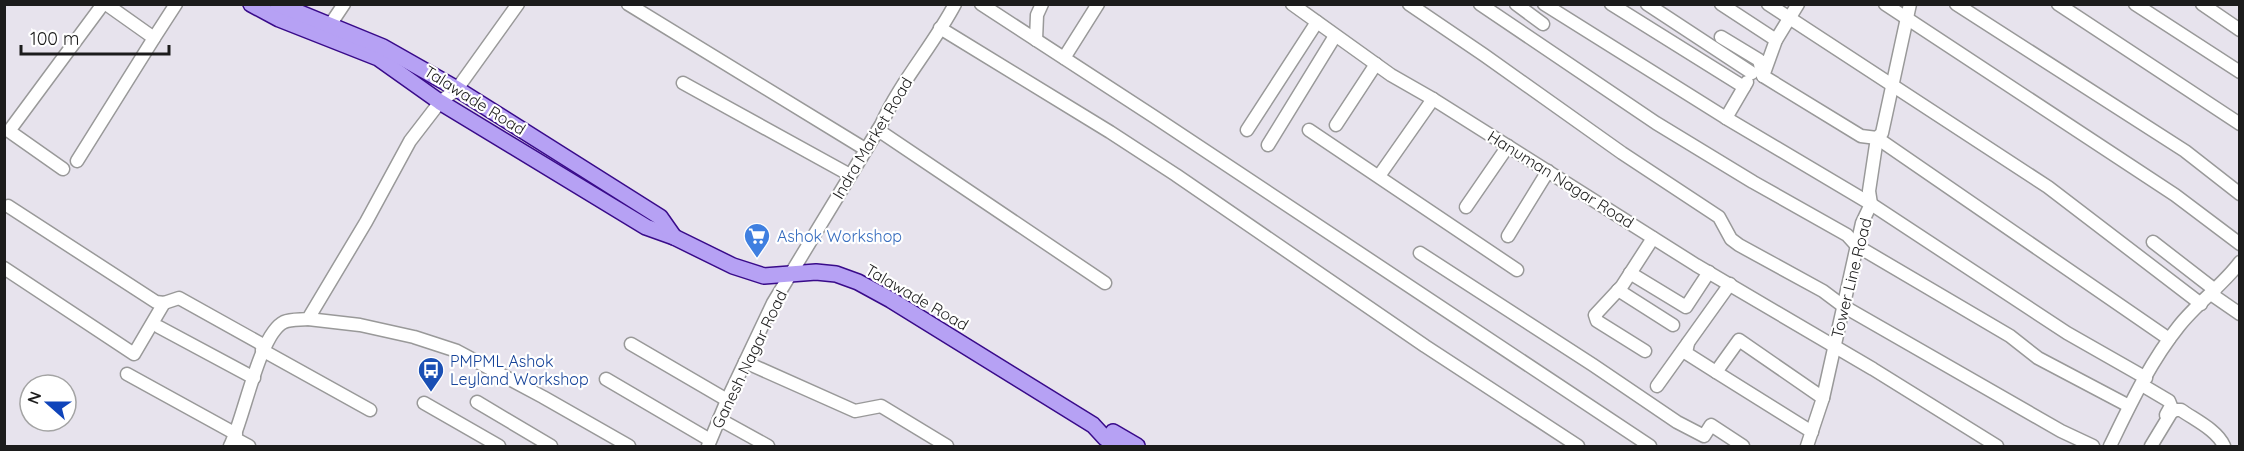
<svg xmlns="http://www.w3.org/2000/svg" width="2244" height="451" font-family="Quicksand,sans-serif">
<style>
.lines{fill:none;stroke-linecap:round;stroke-linejoin:round}
.minor-casing{stroke:#999;stroke-width:15}
.major-casing{stroke:#390b8a;stroke-width:18}
.minor{stroke:#fff;stroke-width:12}
.major{stroke:#b6a1f4;stroke-width:15}
.labels{text-anchor:middle;stroke-width:4.5;stroke-linejoin:round;paint-order:stroke}
.street-label{font-size:16px;fill:#1c1c1c;stroke:#fff}
.shop-label{font-size:16px;fill:#366cbe;stroke:#fff;text-anchor:start}
.transit-label{font-size:16px;fill:#164399;stroke:#fff;text-anchor:start}
</style>
<rect width="100%" height="100%" fill="#e7e3ed"/>
<g class="lines">
<g class="minor-casing">
<g id="minor">
<path d="M106,4L154,38L176,4"/>
<path d="M628,4L865,149"/>
<path d="M981,4L1153,116L1650,446"/>
<path d="M1292,4L1391,75L1433,99L1696,265L1873,369L1997,446"/>
<path d="M1409,4L1484,55L1622,153L1719,217L1731,239L1739,245L1823,291L1843,306L2061,431L2093,446"/>
<path d="M1480,4L1656,123L1753,182L1847,235L1857,246L2010,336L2038,358L2129,406"/>
<path d="M1516,4L1543,24"/>
<path d="M1544,4L1726,118L1871,204L2067,333L2146,378"/>
<path d="M1611,4L1744,87"/>
<path d="M1647,4L1752,73"/>
<path d="M1721,4L1776,40"/>
<path d="M1768,4L2048,187L2201,304"/>
<path d="M1885,4L2175,195L2240,244"/>
<path d="M1956,4L2185,151L2240,194"/>
<path d="M2058,4L2240,124"/>
<path d="M2135,4L2240,72"/>
<path d="M2202,4L2240,30"/>
<path d="M330,25L344,4"/>
<path d="M940,28L1110,132L1176,175L1425,346L1578,446"/>
<path d="M1721,37L1759,60L1763,76L1776,40L1798,4"/>
<path d="M1036,40L1037,15L1042,4"/>
<path d="M1064,58L1098,4"/>
<path d="M1763,76L1861,136L1877,138L2169,339"/>
<path d="M683,83L850,175"/>
<path d="M1726,118L1747,82"/>
<path d="M1336,125L1376,64"/>
<path d="M878,130L1105,283"/>
<path d="M1247,130L1317,22"/>
<path d="M1309,130L1517,270"/>
<path d="M1268,145L1335,36"/>
<path d="M77,161L154,38"/>
<path d="M63,169L9,131L103,4"/>
<path d="M1379,176L1433,99"/>
<path d="M8,206L156,302L164,303L179,298L265,346"/>
<path d="M1466,207L1508,146"/>
<path d="M1508,236L1548,171"/>
<path d="M2153,242L2215,290"/>
<path d="M1420,253L1593,365L1677,422L1704,436L1711,425L1743,446"/>
<path d="M4,268L134,354L164,303"/>
<path d="M1630,273L1686,307L1709,272"/>
<path d="M1618,290L1673,325"/>
<path d="M2211,294L2240,314"/>
<path d="M308,319L360,325L414,337L457,351L543,397L629,446"/>
<path d="M159,327L254,378"/>
<path d="M1688,343L1686,353L1716,372"/>
<path d="M631,344L727,400"/>
<path d="M262,350L370,410"/>
<path d="M1645,351L1597,321L1595,315L1622,286L1653,238"/>
<path d="M745,362L855,411L881,406L947,446"/>
<path d="M127,374L236,434"/>
<path d="M606,379L710,440"/>
<path d="M2142,385L2169,401L2171,406L2166,415"/>
<path d="M1657,386L1730,284"/>
<path d="M477,402L551,446"/>
<path d="M424,403L499,446"/>
<path d="M719,419L768,446"/>
<path d="M1812,432L1716,372L1739,340L1823,398"/>
<path d="M234,438L249,446"/>
<path d="M230,446C244,419 259,334 284,322C291,319 301,320 308,319L366,222L410,141L440,102L457,89L518,4"/>
<path d="M708,446L728,398L773,303L881,125C900,82 933,46 955,4"/>
<path d="M1807,446L1823,398L1862,223L1871,204L1869,191L1877,138L1882,133L1910,4"/>
<path d="M2110,446C2130,405 2150,362 2179,326C2197,303 2222,286 2240,262"/>
<path d="M2151,446L2171,413L2175,410H2181C2195,420 2217,430 2224,446"/>
</g>
</g>
<g class="major-casing">
<g id="major">
<path d="M251,4L279,19L378,58L440,102L646,227L674,237L733,266L764,276L816,272L836,274L858,282L891,300L1093,425L1105,438L1119,446"/>
<path d="M278,4L383,47L457,89L660,217L674,237"/>
<path d="M1113,432L1137,446"/>
</g>
</g>
<use href="#minor" class="minor"/>
<use href="#major" class="major"/>
</g>
<defs>
<g id="supermarket-pin" transform="scale(1.35)"><path d="M0 17L-7.5 6A9.5 9.5 0 1 1 7.5 6Z" fill="#3f7fe0" stroke="#fff"/><path d="M-6-5.5h2.5l.6 2H6L4.5 2H-2.5L-4.4-4H-6ZM-1.5 3.2a1.3 1.3 0 1 0 .1 0ZM3 3.2a1.3 1.3 0 1 0 .1 0Z" fill="#fff"/></g>
<g id="bus-pin" transform="scale(1.35)"><path d="M0 17L-7.5 6A9.5 9.5 0 1 1 7.5 6Z" fill="#1a4fb4" stroke="#fff"/><path d="M-5-6H5V4H4V6H2V4H-2V6H-4V4H-5ZM-3.5-4V0h7V-4ZM-3.5 1.2v1.5H-2V1.2ZM2 1.2v1.5H3.5V1.2Z" fill="#fff"/></g>
</defs>
<g fill-rule="evenodd">
<use href="#supermarket-pin" x="757" y="236"/>
<use href="#bus-pin" x="431" y="370"/>
</g>
<g class="labels">
<g class="street-label">
<text transform="translate(475 100) rotate(32)" y="6">Talawade Road</text>
<text transform="translate(872 138) rotate(-59)" y="6">Indra Market Road</text>
<text transform="translate(1561 179) rotate(32)" y="6">Hanuman Nagar Road</text>
<text transform="translate(1851 278) rotate(-76)" y="6">Tower Line Road</text>
<text transform="translate(917 297) rotate(30)" y="6">Talawade Road</text>
<text transform="translate(749 359) rotate(-64)" y="6">Ganesh Nagar Road</text>
</g>
<g class="shop-label">
<text x="777" y="242">Ashok Workshop</text>
</g>
<g class="transit-label">
<text x="450" y="367">PMPML Ashok<tspan x="450" dy="18">Leyland Workshop</tspan></text>
</g>
</g>
<rect width="2244" height="451" fill="none" stroke="#1c1c1c" stroke-width="12"/>
<g transform="translate(48 403) rotate(291)"><circle r="28" fill="#ffffff" stroke="#a4a4a4" stroke-width="1.5"/>
<path d="M0-4.5L10 22L0 15L-10 22Z" fill="#0f44ba"/>
<text y="-9" font-size="16" font-weight="bold" text-anchor="middle" fill="#1c1c1c">N</text>
</g>
<path d="M21 45v9h148v-9" fill="none" stroke="#1c1c1c" stroke-width="3"/>
<text x="30" y="45" font-size="18" fill="#1c1c1c" stroke="#ffffff" stroke-width="4.5" paint-order="stroke">100 m</text>
</svg>
